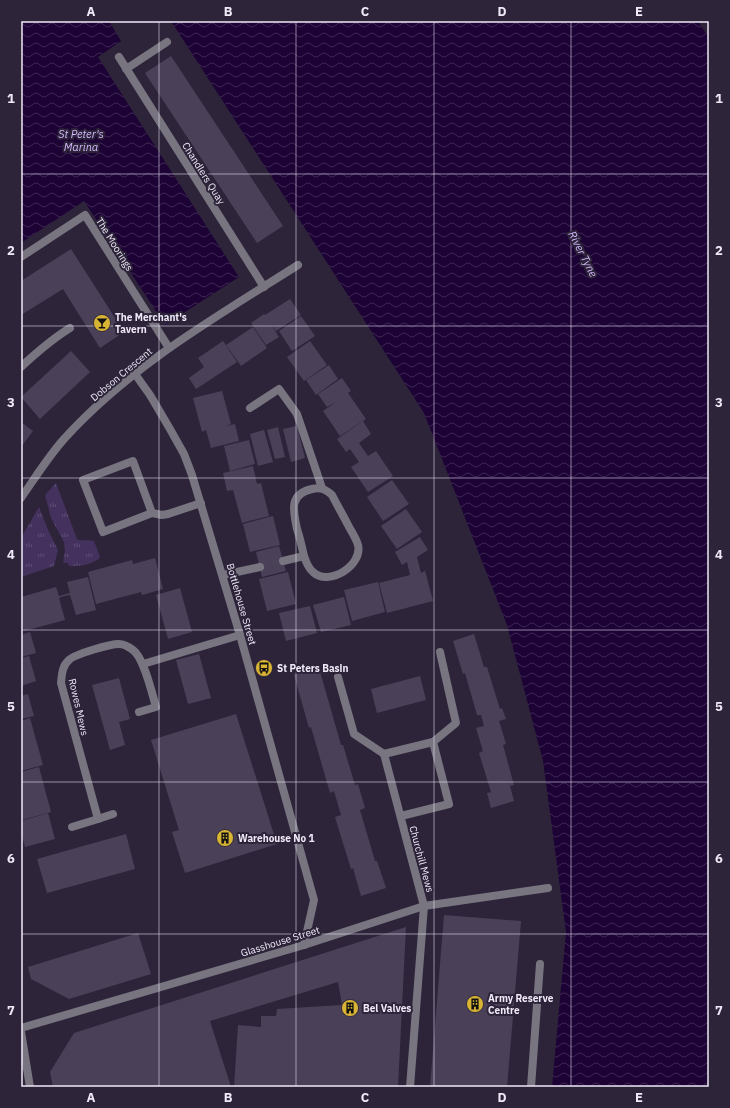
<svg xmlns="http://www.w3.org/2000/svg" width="730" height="1108" font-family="'IBM Plex Sans',sans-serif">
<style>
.grass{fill:url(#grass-tufts)}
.water{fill:url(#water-waves)}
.building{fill:#4a4159}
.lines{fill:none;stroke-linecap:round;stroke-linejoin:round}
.street-tunnel{stroke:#4a4256;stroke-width:8;stroke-dasharray:8 4;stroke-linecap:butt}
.lane{stroke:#787480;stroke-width:8}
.street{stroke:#787480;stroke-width:8}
.grid{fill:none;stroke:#efe9f8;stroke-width:1;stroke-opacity:0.55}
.labels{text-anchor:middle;stroke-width:4;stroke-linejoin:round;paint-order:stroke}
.street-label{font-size:10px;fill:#efe9f8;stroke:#2d243a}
.poi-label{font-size:10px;font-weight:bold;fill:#efe9f8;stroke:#2d243a;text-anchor:start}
.water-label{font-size:11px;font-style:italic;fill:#d3b8fd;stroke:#2d243a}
.neatline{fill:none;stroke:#efe9f8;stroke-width:1.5}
.grid-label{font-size:13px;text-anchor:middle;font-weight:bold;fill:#efe9f8}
</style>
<defs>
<pattern id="grass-tufts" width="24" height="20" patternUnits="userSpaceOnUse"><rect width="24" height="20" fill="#44315e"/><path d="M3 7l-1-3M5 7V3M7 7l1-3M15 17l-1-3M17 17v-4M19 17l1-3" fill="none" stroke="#5f4f76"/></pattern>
<pattern id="water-waves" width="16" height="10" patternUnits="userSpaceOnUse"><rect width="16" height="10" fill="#1c0235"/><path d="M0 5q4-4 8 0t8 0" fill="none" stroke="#3d2753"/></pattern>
</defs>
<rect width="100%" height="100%" fill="#2d243a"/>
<g class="grass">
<path d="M56,483L77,539C82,542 88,539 94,541L100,557C95,564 78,567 69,566L68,563H63L65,551L64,542L51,518L45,495Z"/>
<path d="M39,507L48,530L58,550L54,566L21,577V538Z"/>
</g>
<g class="water">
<path d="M21,21H109L121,41L98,57L239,277L165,325L84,201L21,243Z"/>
<path d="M171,21H698L709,38V1087H552L566,932L543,761L507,625L424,413Z"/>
</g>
<g class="building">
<path d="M171,56L283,226L257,243L145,73Z"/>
<path d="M71,249L124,332L100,348L63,289L21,315V281Z"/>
<path d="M290,299L301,315L276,331L271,324L279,337L266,345L251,323L264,314L265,315Z"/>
<path d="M301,316L315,336L292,351L279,331Z"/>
<path d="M253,327L267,348L241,366L226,345Z"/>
<path d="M223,341L237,362L196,389L189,378L204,367L198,358Z"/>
<path d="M310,341L327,365L304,381L287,357Z"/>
<path d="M71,351L90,372L40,419L21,397Z"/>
<path d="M329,365L338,379L316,395L306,380Z"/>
<path d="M342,378L351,391L348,393L366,419L340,436L323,411L336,402L327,407L318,394Z"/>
<path d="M222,391L231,424L226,426L235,424L239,441L211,448L206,430L202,432L193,398Z"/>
<path d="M363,421L371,434L359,443L368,456L376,451L393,476L368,492L351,467L359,462L350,449L346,452L337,439Z"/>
<path d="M21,422L33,431L21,447Z"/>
<path d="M297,426L305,458L291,462L283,429Z"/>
<path d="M278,427L285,457L275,459L267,430Z"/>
<path d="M264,430L273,462L258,466L250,434Z"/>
<path d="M249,440L255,464L230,471L224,446Z"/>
<path d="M253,466L257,484L261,483L269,516L242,523L233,490L227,491L223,473Z"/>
<path d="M392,480L409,504L383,521L367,497Z"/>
<path d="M406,509L422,532L397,549L381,526Z"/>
<path d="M273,516L280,545L250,552L243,524Z"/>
<path d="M420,537L428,550L417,557L421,573L425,571L433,601L387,613L379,583L410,575L407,562L402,565L395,552Z"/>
<path d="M279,546L286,571L262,577L256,552Z"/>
<path d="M155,558L163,589L142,595L141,592L96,604L88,572L132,560L133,564Z"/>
<path d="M288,572L296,604L267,611L259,579Z"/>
<path d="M88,577L96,610L76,615L70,595L64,596L59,598L65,620L24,631L21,621V597L56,587L59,596L70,593L67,582Z"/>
<path d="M378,582L385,612L352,621L344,590Z"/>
<path d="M180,588L192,632L168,639L156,595Z"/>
<path d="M344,597L351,625L321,632L313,605Z"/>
<path d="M310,606L317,633L286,641L279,613Z"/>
<path d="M30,632L36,653L21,657V635Z"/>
<path d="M474,634L484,667H487L500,709L502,708L506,719L499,721L506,744L503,745L514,785L510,786L514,801L491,808L487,793L491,792L479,753L483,751L476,728L484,726L481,715H477L465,673L463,674L453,641Z"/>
<path d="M199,654L211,698L188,704L176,660Z"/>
<path d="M29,656L36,681L21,686V658Z"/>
<path d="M319,668L341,745H343L355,785L358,784L365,808L360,810L375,861H377L386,888L361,896L353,868L351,869L335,817L341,815L334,791L330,793L311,727L309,728L294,675Z"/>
<path d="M420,676L426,700L377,713L371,689Z"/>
<path d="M119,678L130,719L119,722L125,745L110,750L92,685Z"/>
<path d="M28,694L34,716L21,719V696Z"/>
<path d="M236,714L277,844L185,873L172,832L179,830L151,740Z"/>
<path d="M30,718L43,765L21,771V721Z"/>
<path d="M39,767L51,812L22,820L21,816V772Z"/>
<path d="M48,813L55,839L25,847L21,831V821Z"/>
<path d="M126,834L135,869L47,893L37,859Z"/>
<path d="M444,915L521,921L507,1087H430Z"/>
<path d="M406,927L398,1087H234L238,1025L261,1027V1016H276L277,1009L342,1005L338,982L210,1021L231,1087H53L50,1072L74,1033Z"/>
<path d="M138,933L151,974L69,999L31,979L28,967Z"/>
</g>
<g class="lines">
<path class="street-tunnel" d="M260,567L283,561"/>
<g class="lane">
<path d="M152,513L133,461L83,480L103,532L152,513L162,515L168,514L201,503"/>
<path d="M531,1087L540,964"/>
</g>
<g class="street">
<path d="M119,57L264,287"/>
<path d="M126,69L167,42"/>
<path d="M21,257L85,215L169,348"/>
<path d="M21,367C36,353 52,339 70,328"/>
<path d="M135,374L150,395L170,429L184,454L192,475L240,635L314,900L304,945"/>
<path d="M250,408L279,389L297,414L322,488"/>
<path d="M21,498C35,478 48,457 64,439C130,366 216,317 298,265"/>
<path d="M283,561L304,556C302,547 300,538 297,529C293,510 289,494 312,489C321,487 325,489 332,495C337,505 343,515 348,525C351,531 356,538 358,545C363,565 329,587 313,572C308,568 306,562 304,556"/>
<path d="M223,575L260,567"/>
<path d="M143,664L240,635"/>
<path d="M338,677L354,734L384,754"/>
<path d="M433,742L456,723L440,652"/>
<path d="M401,816L449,804L433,742L384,754L424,906L410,1087"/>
<path d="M98,819L113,814"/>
<path d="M72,827L98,819L61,683C62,674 62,666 69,660C75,654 110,644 119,644C124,644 129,647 133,650C144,658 152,693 156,707L139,712"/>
<path d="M21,1028L304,945L424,906L548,888"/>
<path d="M21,1032L30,1087"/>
</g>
</g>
<path class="grid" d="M159,21V1087M296,21V1087M434,21V1087M571,21V1087M21,174H709M21,326H709M21,478H709M21,630H709M21,782H709M21,934H709"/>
<defs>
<g id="bar-disc" transform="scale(0.9)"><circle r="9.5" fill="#d8b434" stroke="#2d243a"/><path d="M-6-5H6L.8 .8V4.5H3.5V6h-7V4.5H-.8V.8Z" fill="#111"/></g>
<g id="bus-disc" transform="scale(0.9)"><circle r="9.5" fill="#d8b434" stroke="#2d243a"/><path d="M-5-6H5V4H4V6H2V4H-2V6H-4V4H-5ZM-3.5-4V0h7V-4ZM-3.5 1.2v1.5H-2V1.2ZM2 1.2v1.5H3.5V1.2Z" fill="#111"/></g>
<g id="building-disc" transform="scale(0.9)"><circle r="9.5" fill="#d8b434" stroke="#2d243a"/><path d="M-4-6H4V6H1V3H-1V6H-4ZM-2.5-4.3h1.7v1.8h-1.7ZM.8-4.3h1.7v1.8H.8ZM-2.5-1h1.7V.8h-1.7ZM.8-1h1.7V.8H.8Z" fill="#111"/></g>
</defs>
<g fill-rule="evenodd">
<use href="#bar-disc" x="102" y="323"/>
<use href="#bus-disc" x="264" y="668"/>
<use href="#building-disc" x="225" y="838"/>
<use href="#building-disc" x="475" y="1004"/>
<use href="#building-disc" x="350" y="1008"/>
</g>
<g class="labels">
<g class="street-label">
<text transform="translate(204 173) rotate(58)" y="4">Chandlers Quay</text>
<text transform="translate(115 244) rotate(58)" y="4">The Moorings</text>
<text transform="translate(121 374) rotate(-40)" y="4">Dobson Crescent</text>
<text transform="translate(242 604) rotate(74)" y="4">Bottlehouse Street</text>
<text transform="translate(79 707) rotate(77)" y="4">Rowes Mews</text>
<text transform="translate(422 859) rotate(75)" y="4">Churchill Mews</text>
<text transform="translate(280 941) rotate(-17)" y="4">Glasshouse Street</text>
</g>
<g class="poi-label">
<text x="115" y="321">The Merchant's<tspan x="115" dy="12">Tavern</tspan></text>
<text x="277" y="672">St Peters Basin</text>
<text x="238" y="842">Warehouse No 1</text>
<text x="488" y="1002">Army Reserve<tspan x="488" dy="12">Centre</tspan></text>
<text x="363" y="1012">Bel Valves</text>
</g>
<g class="water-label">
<text x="81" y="138">St Peter's<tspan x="81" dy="13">Marina</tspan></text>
<text transform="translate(583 254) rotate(63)" y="4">River Tyne</text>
</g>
</g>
<rect width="730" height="1108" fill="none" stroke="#2d243a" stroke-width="44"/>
<rect x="22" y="22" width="686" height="1064" class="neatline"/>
<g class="grid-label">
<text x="91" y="16">A</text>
<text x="228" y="16">B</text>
<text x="365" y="16">C</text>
<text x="502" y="16">D</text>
<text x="639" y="16">E</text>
<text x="11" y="103">1</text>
<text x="719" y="103">1</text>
<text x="11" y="255">2</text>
<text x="719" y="255">2</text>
<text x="11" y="407">3</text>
<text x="719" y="407">3</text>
<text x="11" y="559">4</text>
<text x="719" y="559">4</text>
<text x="11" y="711">5</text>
<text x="719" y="711">5</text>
<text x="11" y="863">6</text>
<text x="719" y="863">6</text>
<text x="11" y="1015">7</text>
<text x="719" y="1015">7</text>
<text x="91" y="1102">A</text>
<text x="228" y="1102">B</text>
<text x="365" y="1102">C</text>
<text x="502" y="1102">D</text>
<text x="639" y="1102">E</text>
</g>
</svg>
